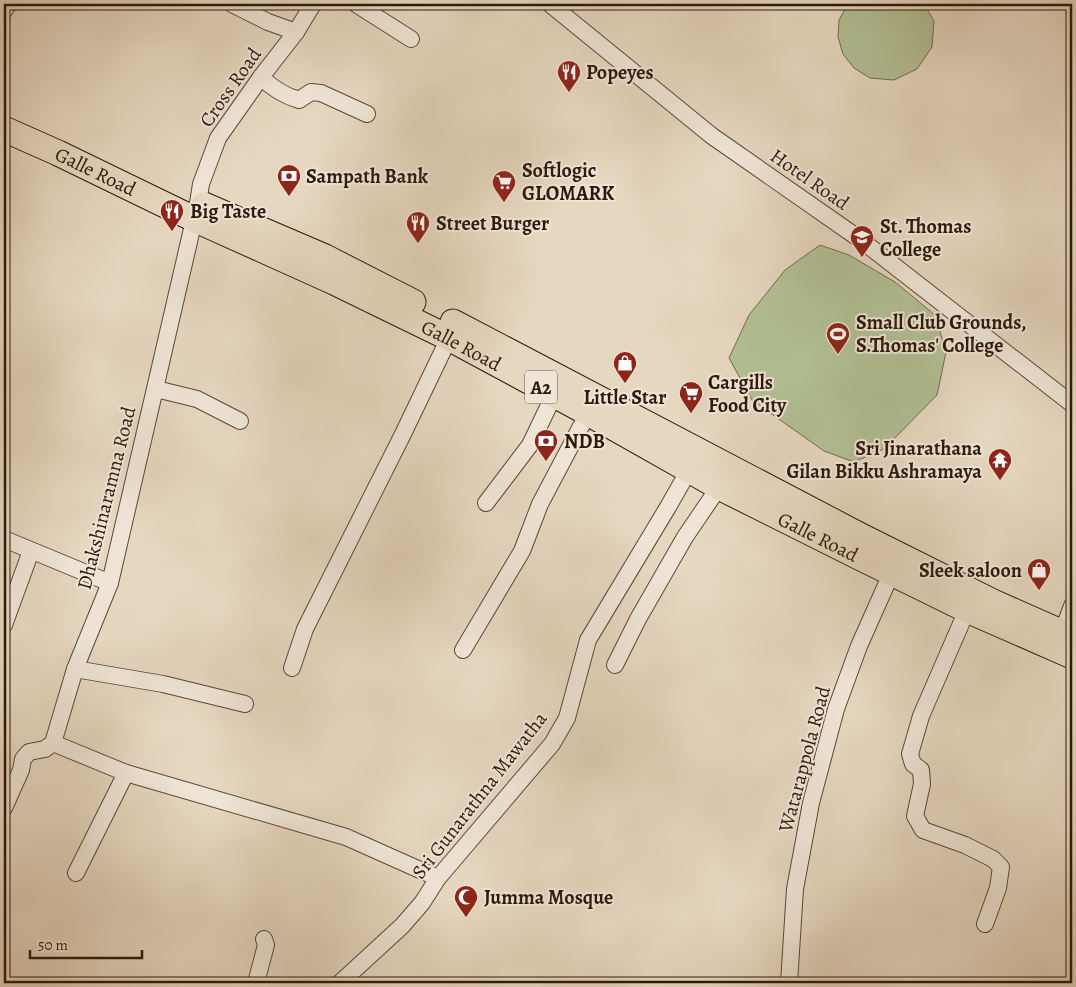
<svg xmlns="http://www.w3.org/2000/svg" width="1076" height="987" font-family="Alegreya,serif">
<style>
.green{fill:#b2bf94;stroke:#6f6c50}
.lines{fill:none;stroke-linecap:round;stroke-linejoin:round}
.minor-casing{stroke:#5a4838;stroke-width:18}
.highway-casing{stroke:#2c190b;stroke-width:27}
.minor{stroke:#efe5d6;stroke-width:16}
.highway{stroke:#e6d7c0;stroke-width:25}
.labels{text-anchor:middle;stroke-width:4;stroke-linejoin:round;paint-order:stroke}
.shield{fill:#efe5d6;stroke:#665648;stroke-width:1}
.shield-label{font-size:19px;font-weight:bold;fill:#2c190b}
.poi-label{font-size:20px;font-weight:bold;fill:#2c190b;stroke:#efe5d6;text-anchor:start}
.street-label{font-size:20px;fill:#2c190b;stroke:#efe5d6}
</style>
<rect width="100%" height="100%" fill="#e6d7c0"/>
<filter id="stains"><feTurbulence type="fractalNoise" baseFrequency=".004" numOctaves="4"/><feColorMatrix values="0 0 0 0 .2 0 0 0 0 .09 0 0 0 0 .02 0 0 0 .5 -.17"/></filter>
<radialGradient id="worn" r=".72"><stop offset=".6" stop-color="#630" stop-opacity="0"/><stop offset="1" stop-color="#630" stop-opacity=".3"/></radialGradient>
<g class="green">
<path d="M848,4H924L934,21L932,47L917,69L894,80L870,78L854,68L843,54L838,37L839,20Z"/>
<path d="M820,245L849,255L895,282L935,315L946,352L937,395L884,449L854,462L824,451L752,400L729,358L749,315L785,270Z"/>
</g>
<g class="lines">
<g class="minor-casing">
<g id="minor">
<path d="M232,4L268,22L296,32"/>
<path d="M356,4L411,39"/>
<path d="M550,4L712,136L861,240L1072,404"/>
<path d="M4,11L8,4"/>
<path d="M261,77C271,87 285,96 299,100L311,92L321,93L367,114"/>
<path d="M156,389L197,399L240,421"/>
<path d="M486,503L530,445L554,395"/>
<path d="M4,539L110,583"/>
<path d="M967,610L921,716L910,754L913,764L921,770L922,784L915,816L923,830L965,845L993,859L1001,867L998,888L985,924"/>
<path d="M4,625L31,551"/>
<path d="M1056,640L1062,633L1072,606"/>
<path d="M463,650L522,551L540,504L588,413"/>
<path d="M615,665L638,619L685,537L719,487"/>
<path d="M292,668L305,629L402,436L449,338"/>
<path d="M75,669L163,684L245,704"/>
<path d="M53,743L126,773L346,837L438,878"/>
<path d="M4,808L21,770L23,759L29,752L45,749L53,743L75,669L110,583L198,203L201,184L218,138L261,77L296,32L313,4"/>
<path d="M76,873L126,773"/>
<path d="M256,983L266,945L264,939"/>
<path d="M340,983L402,926L422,903L438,878L552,744L567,718L588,640L668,507L693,463"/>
<path d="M789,983L795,889L811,803L836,709L859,646L895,565"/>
</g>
</g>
<g class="highway-casing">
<g id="highway">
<path id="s1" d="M4,129L58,153L194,219L334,282L449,338L588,413L719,487L859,557L967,610L1072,656"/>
<path d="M204,205L325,257L413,302"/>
<path d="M453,322L861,536L993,602L1072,637"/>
</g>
</g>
<use href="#minor" class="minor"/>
<use href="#highway" class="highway"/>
</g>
<defs>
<g id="restaurant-pin" transform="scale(1.25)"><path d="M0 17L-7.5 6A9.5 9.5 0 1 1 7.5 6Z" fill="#8f2418" stroke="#efe5d6"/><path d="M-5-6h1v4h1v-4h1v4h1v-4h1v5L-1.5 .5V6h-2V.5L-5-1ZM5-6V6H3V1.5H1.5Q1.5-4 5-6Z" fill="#fff"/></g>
<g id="bank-pin" transform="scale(1.25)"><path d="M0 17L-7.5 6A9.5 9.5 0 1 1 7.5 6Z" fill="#8f2418" stroke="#efe5d6"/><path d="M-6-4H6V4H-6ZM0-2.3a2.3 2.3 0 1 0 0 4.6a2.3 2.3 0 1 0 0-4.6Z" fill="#fff"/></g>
<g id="supermarket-pin" transform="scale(1.25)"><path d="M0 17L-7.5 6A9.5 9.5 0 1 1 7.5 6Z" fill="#8f2418" stroke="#efe5d6"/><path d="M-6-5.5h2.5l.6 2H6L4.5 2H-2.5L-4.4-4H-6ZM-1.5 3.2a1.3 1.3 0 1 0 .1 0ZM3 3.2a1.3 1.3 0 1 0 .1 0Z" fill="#fff"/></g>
<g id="school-pin" transform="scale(1.25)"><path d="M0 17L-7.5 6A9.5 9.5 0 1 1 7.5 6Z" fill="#8f2418" stroke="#efe5d6"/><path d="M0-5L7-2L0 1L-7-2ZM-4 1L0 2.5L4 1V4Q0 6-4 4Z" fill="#fff"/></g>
<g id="stadium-pin" transform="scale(1.25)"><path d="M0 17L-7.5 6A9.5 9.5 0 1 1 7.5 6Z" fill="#8f2418" stroke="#efe5d6"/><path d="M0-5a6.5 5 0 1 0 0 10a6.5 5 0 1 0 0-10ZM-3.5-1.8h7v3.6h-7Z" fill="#fff"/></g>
<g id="shop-pin" transform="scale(1.25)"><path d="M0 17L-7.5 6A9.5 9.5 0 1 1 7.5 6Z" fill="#8f2418" stroke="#efe5d6"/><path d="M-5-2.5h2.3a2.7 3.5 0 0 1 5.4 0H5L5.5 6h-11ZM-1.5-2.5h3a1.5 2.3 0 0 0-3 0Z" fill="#fff"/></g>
<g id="temple-pin" transform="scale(1.25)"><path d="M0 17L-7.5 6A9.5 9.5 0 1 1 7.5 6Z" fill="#8f2418" stroke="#efe5d6"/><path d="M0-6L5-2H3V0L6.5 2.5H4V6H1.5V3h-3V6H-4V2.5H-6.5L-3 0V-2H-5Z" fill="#fff"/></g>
<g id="mosque-pin" transform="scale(1.25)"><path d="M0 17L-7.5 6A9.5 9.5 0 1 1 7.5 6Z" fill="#8f2418" stroke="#efe5d6"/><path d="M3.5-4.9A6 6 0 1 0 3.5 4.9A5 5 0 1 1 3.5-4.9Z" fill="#fff"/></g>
</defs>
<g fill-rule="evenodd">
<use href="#restaurant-pin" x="569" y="72"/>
<use href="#bank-pin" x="289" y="176"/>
<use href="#supermarket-pin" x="504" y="182"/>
<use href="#restaurant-pin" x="172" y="211"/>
<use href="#restaurant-pin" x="418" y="223"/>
<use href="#school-pin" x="862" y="237"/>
<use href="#stadium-pin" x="838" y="334"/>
<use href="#shop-pin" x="625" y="363"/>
<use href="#supermarket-pin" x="691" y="393"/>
<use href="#bank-pin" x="546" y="441"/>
<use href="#temple-pin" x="1000" y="460"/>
<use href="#shop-pin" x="1039" y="570"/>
<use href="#mosque-pin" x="466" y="897"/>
</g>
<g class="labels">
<rect class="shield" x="525" y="370.5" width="32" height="33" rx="4"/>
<g class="shield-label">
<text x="541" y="394">A2</text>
</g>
<g class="poi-label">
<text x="586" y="79">Popeyes</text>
<text x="522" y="177">Softlogic<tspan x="522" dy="23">GLOMARK</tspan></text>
<text x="306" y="183">Sampath Bank</text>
<text x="190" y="218">Big Taste</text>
<text x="436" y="230">Street Burger</text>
<text x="880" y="233">St. Thomas<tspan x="880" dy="23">College</tspan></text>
<text x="856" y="329">Small Club Grounds,<tspan x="856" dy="23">S.Thomas' College</tspan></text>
<text x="708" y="389">Cargills<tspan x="708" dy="23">Food City</tspan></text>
<text x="625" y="404" text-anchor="middle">Little Star</text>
<text x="564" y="448">NDB</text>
<text x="982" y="455" text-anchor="end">Sri Jinarathana<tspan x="982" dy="23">Gilan Bikku Ashramaya</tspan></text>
<text x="1022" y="577" text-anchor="end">Sleek saloon</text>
<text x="484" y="904">Jumma Mosque</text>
</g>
<g class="street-label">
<text transform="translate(230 87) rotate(-55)" y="7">Cross Road</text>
<text dy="7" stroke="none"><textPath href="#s1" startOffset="101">Galle Road</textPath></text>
<text transform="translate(810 179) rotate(35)" y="7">Hotel Road</text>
<text dy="7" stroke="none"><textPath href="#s1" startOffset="506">Galle Road</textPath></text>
<text transform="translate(106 498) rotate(-76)" y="7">Dhakshinaramna Road</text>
<text dy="7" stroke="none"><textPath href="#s1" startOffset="911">Galle Road</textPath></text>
<text transform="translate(804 759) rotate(-75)" y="7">Watarappola Road</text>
<text transform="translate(479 795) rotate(-52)" y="7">Sri Gunarathna Mawatha</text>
</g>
</g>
<rect width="1076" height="987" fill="none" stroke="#e6d7c0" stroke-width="20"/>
<rect x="5" y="5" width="1066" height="977" fill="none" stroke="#2c190b" stroke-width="2.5"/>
<rect x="10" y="10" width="1056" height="967" fill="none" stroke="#2c190b"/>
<path d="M30 950v8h112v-8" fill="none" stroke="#2c190b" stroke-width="2.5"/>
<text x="38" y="950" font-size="15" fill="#2c190b" stroke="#efe5d6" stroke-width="4" paint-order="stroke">50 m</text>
<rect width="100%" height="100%" filter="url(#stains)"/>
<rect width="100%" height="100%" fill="url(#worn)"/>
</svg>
